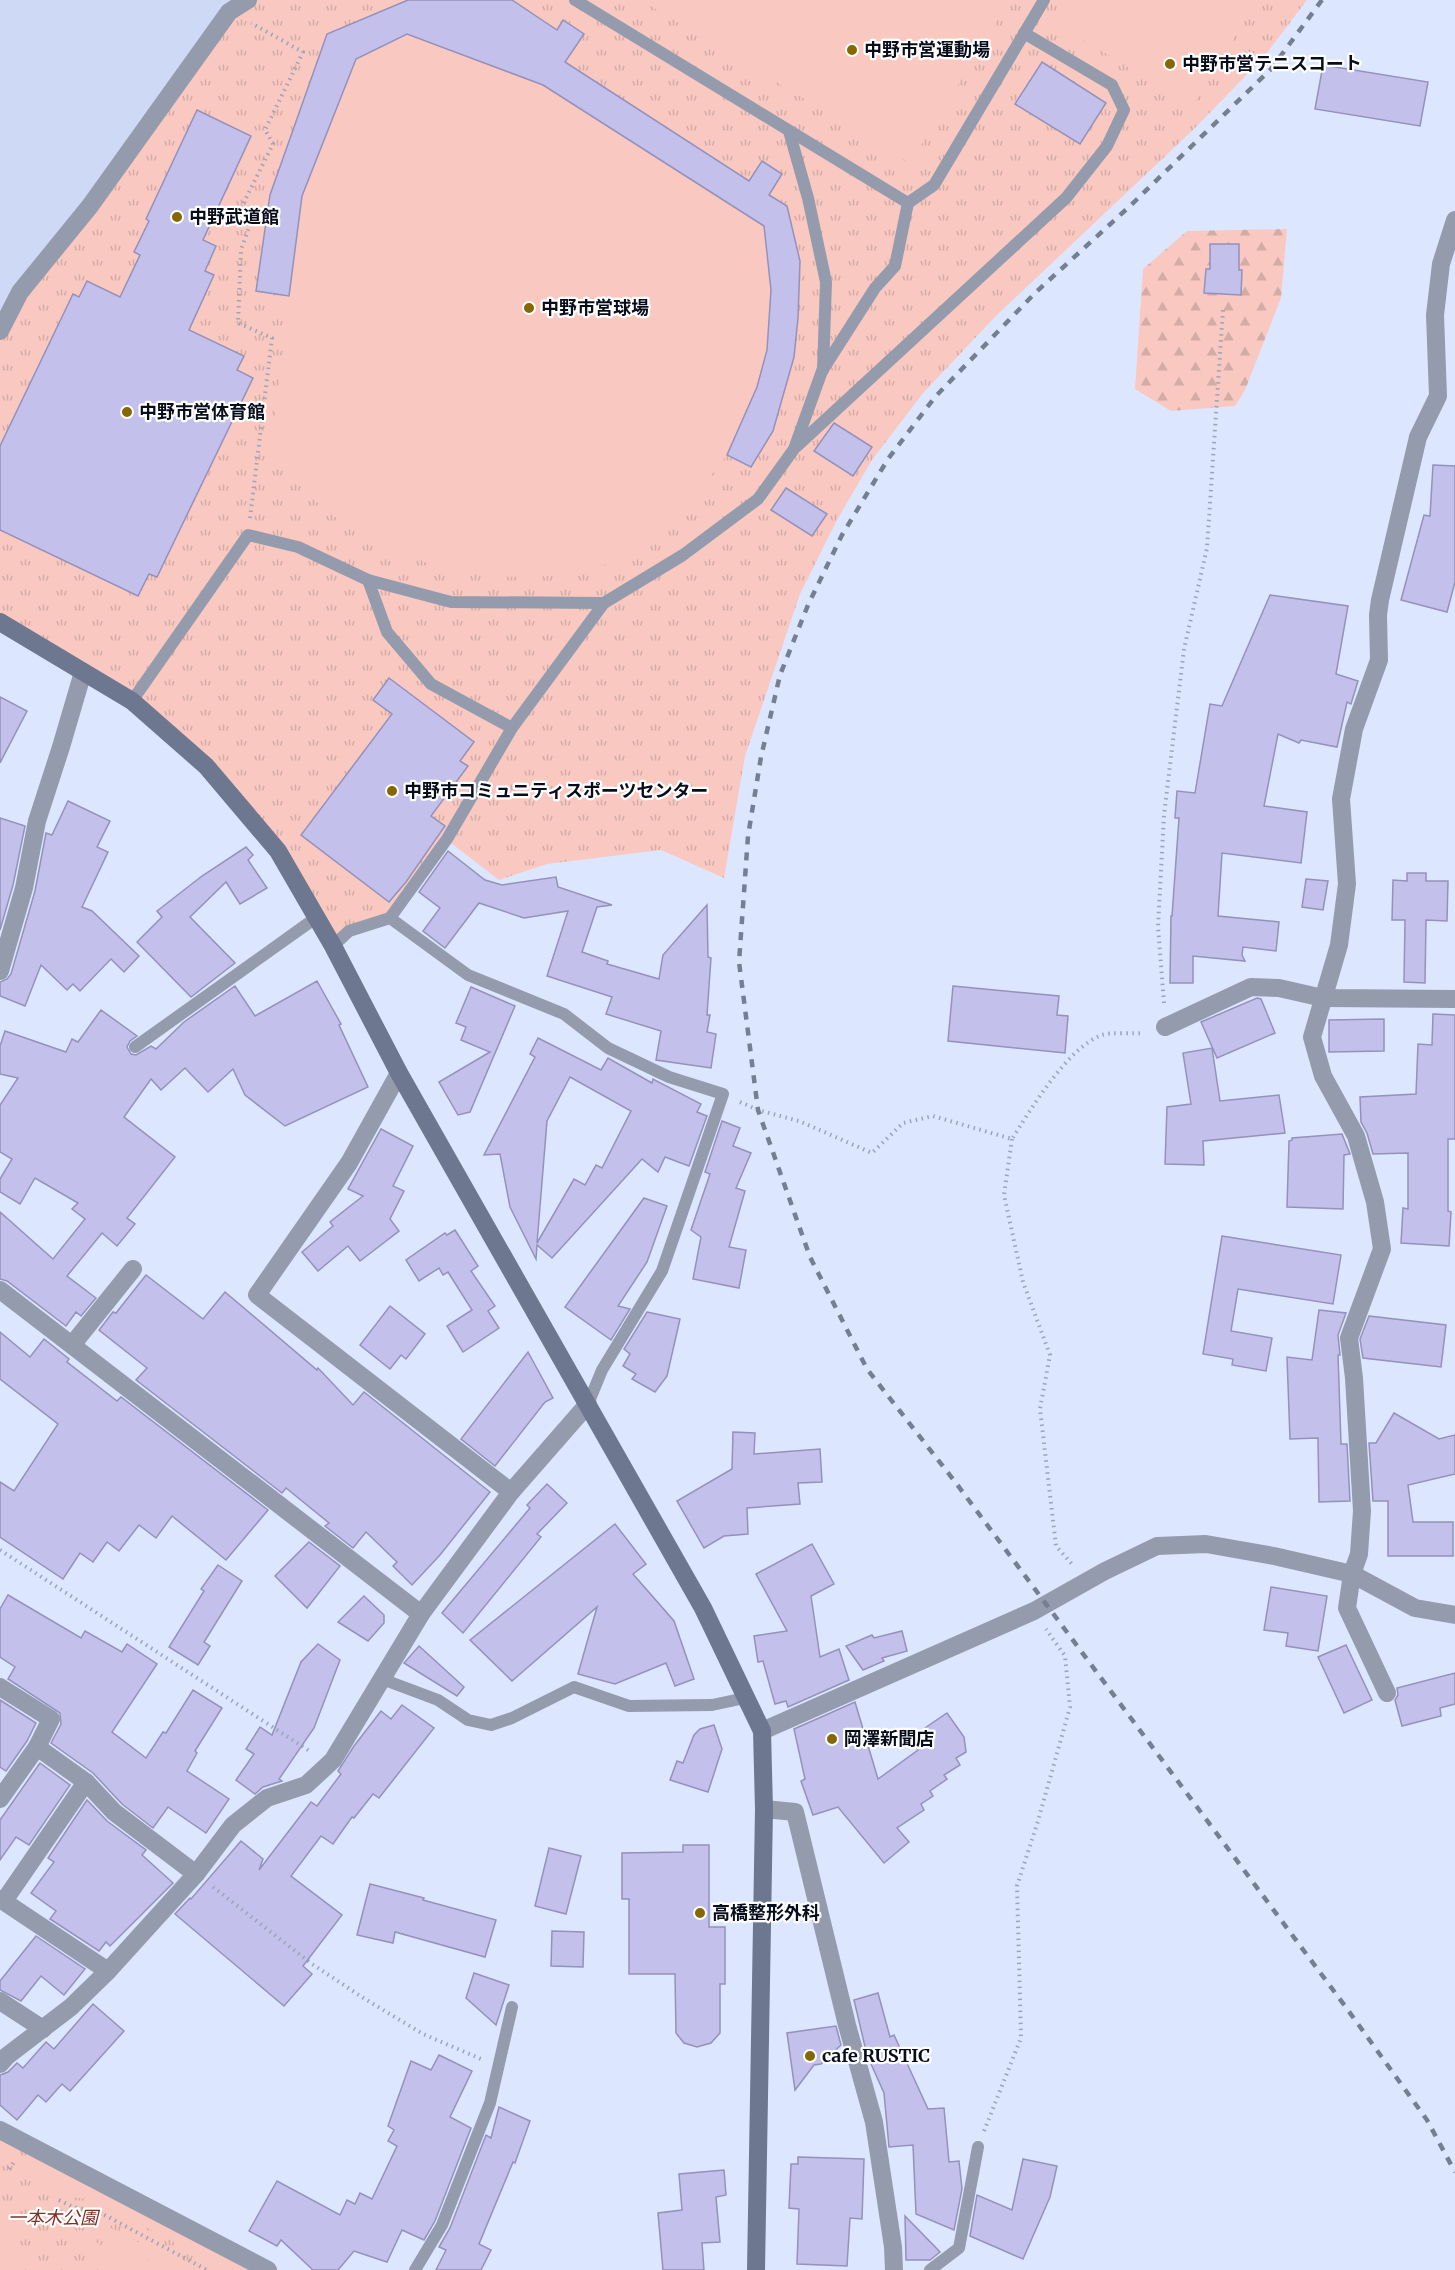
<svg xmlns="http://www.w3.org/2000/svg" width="1455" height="2270" font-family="Merriweather,'Noto Sans JP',serif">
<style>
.built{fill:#ced9f6}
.forest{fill:url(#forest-firs)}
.park{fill:url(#park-tufts)}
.garden{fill:#f9c9c1}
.building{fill:#c3c0eb;stroke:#9491ba;stroke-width:1.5;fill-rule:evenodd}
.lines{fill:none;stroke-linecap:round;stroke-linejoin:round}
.path{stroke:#9ba4ba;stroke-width:4;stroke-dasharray:1.5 4.5;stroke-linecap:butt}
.lane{stroke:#949bac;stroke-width:12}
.street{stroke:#949bac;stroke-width:18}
.secondary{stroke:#6d7790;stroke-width:18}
.rail{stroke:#767e91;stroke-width:4.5;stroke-dasharray:8 8;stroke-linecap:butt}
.poi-dot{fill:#866802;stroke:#fff;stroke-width:2}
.labels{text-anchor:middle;stroke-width:4.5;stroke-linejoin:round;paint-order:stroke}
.poi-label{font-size:18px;font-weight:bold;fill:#080d1b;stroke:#fff;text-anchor:start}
.park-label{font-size:18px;font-style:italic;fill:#822e26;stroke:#fff}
</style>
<defs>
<pattern id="forest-firs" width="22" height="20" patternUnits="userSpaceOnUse" patternTransform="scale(1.5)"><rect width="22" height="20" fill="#f9c9c1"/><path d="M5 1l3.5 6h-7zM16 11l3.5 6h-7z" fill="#d4aba5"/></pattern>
<pattern id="park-tufts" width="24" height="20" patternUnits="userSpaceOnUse" patternTransform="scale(1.5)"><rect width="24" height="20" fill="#f9c9c1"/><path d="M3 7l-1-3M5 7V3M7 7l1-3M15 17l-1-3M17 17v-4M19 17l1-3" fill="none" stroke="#d4aba5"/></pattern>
</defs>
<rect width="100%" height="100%" fill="#dce6ff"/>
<path class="built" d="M0,0H245L0,331Z"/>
<path class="forest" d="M1287,229L1281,298L1245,390L1235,406L1171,411L1135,389L1143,269L1187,231Z"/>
<g class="park">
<path d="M248,0H1307L1263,58L1195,128L996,316L924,392L872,460L837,520L800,594L745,756L724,878L661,850L547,864L499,880L447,840L390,918L349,931L333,946L278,851L132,701L0,622V331Z"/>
<path d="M0,2130L268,2270H0Z"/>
</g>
<g class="garden">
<path d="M641,0H1010L910,163Z"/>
<path d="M1070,0H1257L1192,106L1056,23Z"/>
<path d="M407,34L543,85L764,226L771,290L767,350L757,387L745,416L727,455L686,508L659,534L613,563L556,576L500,577L443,569L408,555L346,525L313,499L270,454L302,196L356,59Z"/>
<path d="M27,2154L251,2270H228L94,2200L73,2197L18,2168Z"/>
<path d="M91,2218L192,2270H167L86,2228Z"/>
<path d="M23,2220L25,2238H0V2224Z"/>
<path d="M92,2240L145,2270H120L86,2251Z"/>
<path d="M12,2251H27L26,2261L0,2264V2253Z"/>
</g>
<g class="building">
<path d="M408,0H512L557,30L563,20L584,34L565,62L749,181L762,161L782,174L769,195L787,206L800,261L798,318L794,357L773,431L751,467L727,455L757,387L767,350L771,290L764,226L543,85L407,34L356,59L302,196L289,296L256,291L270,195L327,34Z"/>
<path d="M1042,62L1106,103L1080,144L1015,104Z"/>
<path d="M1323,65L1428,82L1420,126L1315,109Z"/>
<path d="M197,110L251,136L203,240L216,246L205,271L214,275L189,330L244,356L237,370L253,378L157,577L149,574L138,596L0,530V446L73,294L79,297L87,281L120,297L140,255L134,252L149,221L146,219Z"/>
<path d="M1210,244H1239V270H1242L1241,295L1204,293L1206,269H1210Z"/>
<path d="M834,423L872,447L853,476L814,451Z"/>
<path d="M1433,465L1455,466V582L1447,612L1401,600L1424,515L1430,516Z"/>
<path d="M786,488L827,514L812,536L771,510Z"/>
<path d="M1270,595L1348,606L1336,674L1358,681L1351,704L1347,702L1337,747L1301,740L1299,743L1278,734L1264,806L1307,812L1301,863L1222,853L1218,916L1279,922L1276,951L1243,947L1242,955L1245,961L1193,956V983H1170L1171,916H1172L1179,818H1175L1177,791L1195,793L1210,704L1222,706Z"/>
<path d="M389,678L474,742L460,761L468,766L431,816L445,826L406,882L389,902L301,835L392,714L373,700Z"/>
<path d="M0,697L27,711L0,763Z"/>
<path d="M68,801L110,821L97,847L108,852L82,907L92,911L139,956L124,972L111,959L80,991L73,984L67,990L41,965L25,1006L0,996V982L7,979L11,974L35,891L46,833L52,835Z"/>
<path d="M0,818L25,826L13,885L0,930Z"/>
<path d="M246,847L253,855L248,860L267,888L240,904L226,882L190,917L235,963L191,997L137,942L162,917L157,911L202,876Z"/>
<path d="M448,851L485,880L502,885L556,877L558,887L612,905L597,907L582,952L608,961L607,964L659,979L663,955L707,905L708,957L711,958L707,1015H710L707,1032L716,1034L711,1068L656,1060L661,1031L606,1014L612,997L547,976L568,911L524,918L479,903L445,948L423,931L440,908L419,892Z"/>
<path d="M1407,873H1426V881H1448L1447,921L1426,920L1425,983L1404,982L1405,920H1392L1393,880L1407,881Z"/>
<path d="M1306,879L1328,881L1323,910L1302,907Z"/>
<path d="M317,981L341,1024L339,1025L368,1087L285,1126L245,1095L233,1069L208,1092L185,1068L161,1090L151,1079L124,1117L175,1157L127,1218L135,1224L117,1246L102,1233L67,1276L96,1298L81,1316L76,1312L66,1326L7,1281L0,1279V1212L53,1259L85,1219L72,1209L78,1203L35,1178L20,1204L0,1192V1179L12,1159L0,1152V1105L18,1078L0,1074V1046L5,1031L66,1052L72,1039L78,1042L101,1010L137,1036L130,1041L127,1047L131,1054L136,1055L151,1046L156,1049L184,1022L235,986L255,1016Z"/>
<path d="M953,986L1059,996L1057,1015L1068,1016L1065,1053L948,1041Z"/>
<path d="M471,987L515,1006L470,1112L458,1115L439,1082L490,1052L461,1040L466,1027L456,1023Z"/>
<path d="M1257,998L1261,999L1275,1033L1217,1058L1201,1022Z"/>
<path d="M1433,1014L1455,1015V1139H1448V1211L1451,1212L1449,1246L1401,1243L1403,1208L1408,1209V1153L1373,1154L1367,1133L1361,1122L1360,1097L1416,1094L1418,1044L1432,1045Z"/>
<path d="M1384,1019V1051L1329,1052V1020Z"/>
<path d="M538,1038L601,1070L608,1058L652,1083L653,1079L701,1104L697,1112L707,1116L689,1166L665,1157L658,1172L642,1159L552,1258L537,1245L536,1259L510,1207L500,1154L484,1155L535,1057L530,1054ZM570,1077L631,1111L602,1168L596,1165L585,1185L574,1179L537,1243L547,1121Z"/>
<path d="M1212,1048L1220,1101L1279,1095L1285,1133L1203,1141L1204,1165L1165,1164L1167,1107L1191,1104L1183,1053Z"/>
<path d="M722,1121L740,1128L733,1146L751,1153L736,1188L745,1191L729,1247L746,1250L739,1288L693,1279L701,1237L691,1230L710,1174L705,1172Z"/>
<path d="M381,1129L413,1146L393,1186L404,1191L390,1219L399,1231L360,1261L348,1246L318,1271L302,1252L333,1226L330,1222L363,1196L348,1189Z"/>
<path d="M1342,1134L1350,1154L1344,1155L1343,1209L1287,1207L1289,1141L1292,1140V1138Z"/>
<path d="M644,1198L667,1206L647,1262L618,1306L630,1309L611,1340L565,1307Z"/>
<path d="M455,1230L478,1266L471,1271L495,1306L488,1311L499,1328L463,1352L447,1326L472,1310L448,1272L443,1275L439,1268L419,1281L406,1260L445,1233L447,1235Z"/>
<path d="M1222,1236L1341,1255L1333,1304L1238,1289L1231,1331L1272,1338L1266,1371L1232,1365L1233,1359L1203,1354Z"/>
<path d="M146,1275L203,1319L225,1292L317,1370L318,1368L353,1405L364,1392L490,1492L440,1555L412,1585L393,1566L397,1562L366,1532L353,1548L325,1526L329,1523L286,1488L282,1493L136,1380L147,1368L99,1330L113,1312L116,1313Z"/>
<path d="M390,1306L425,1334L406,1359L401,1355L390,1369L360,1345Z"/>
<path d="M1319,1310L1346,1313L1338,1335L1340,1355H1338L1341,1444H1347L1350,1501L1319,1502L1318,1438L1290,1439L1287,1357L1312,1360Z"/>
<path d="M647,1312L680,1319L667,1376L655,1392L632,1379L636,1374L623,1366L630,1354L624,1349Z"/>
<path d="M1369,1316L1446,1325L1441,1367L1363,1358L1360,1339Z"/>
<path d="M0,1332L30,1357L44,1339L69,1359L67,1362L117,1401L121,1397L268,1510L226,1560L172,1516L156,1538L139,1525L119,1551L107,1542L93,1562L80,1553L63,1579L0,1537V1482L14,1491L58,1424L0,1379Z"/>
<path d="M528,1352L553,1398L545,1402L495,1466L461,1439Z"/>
<path d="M1394,1413L1439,1439L1455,1435V1474L1408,1485L1413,1522H1453V1556H1388V1501H1373L1369,1443H1376Z"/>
<path d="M733,1432L755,1433L754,1454L820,1449L822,1482L798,1483L800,1504L747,1508L748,1534L724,1536L704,1548L677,1501L732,1469Z"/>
<path d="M547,1484L567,1503L537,1534L541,1537L463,1633L442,1613L530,1508L527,1505Z"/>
<path d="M615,1524L646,1564L633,1574L674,1621L694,1679L675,1686L666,1663L615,1684L578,1674L597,1607L512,1681L470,1640Z"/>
<path d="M309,1542L340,1566L307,1608L275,1576Z"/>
<path d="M812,1544L834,1584L811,1596L820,1657L839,1649L849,1680L788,1707L786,1701L775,1704L763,1661L758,1662L754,1636L787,1631L756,1574Z"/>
<path d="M218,1565L242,1581L204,1642L210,1646L198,1665L169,1647L204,1591L201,1589Z"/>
<path d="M1271,1587L1327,1596L1318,1651L1286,1646L1288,1633L1264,1630Z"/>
<path d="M8,1595L81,1638L85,1631L122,1652L127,1644L157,1664L112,1732L146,1758L163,1732L166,1733L193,1690L222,1708L195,1751L197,1753L187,1771L229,1799L206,1833L168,1807L153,1828L122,1804L93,1773L51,1743L61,1724L60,1713L8,1679L15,1667L0,1657V1609Z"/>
<path d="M364,1596L384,1615V1623L368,1641L338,1622Z"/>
<path d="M902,1631L907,1651L882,1658L884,1661L863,1670L846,1646L872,1635L874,1638Z"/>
<path d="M318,1644L340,1660L314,1728L279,1779L282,1781L263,1787L255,1794L236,1780L254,1754L246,1749L260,1727L272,1735L301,1662Z"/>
<path d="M1346,1645L1372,1700L1344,1713L1318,1657Z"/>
<path d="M419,1646L464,1687L457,1696L404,1663Z"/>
<path d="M1455,1673V1704L1440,1708L1441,1716L1402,1726L1395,1700L1398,1695L1397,1688Z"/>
<path d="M0,1700L36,1723L27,1741L6,1771L0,1767Z"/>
<path d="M855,1702L878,1779L918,1750L914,1744L929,1734L925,1728L947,1713L964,1737L966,1752L956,1758L960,1765L944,1775L947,1779L930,1791L933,1796L921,1804L924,1810L897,1828L909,1842L884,1863L838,1807L813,1815L801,1781L805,1779L794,1729Z"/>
<path d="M402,1705L434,1728L379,1798L373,1794L354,1818L352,1817L333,1844L321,1836L291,1876L342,1915L303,1966L312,1974L284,2006L175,1914L190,1898L191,1899L241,1841L263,1859L259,1870L311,1802L317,1806L341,1774L338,1771L354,1746L381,1711L391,1719Z"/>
<path d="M714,1725L722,1749L708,1792L670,1780L677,1761L683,1763L694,1735L700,1729Z"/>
<path d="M40,1763L70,1785L29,1845L16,1837L0,1860V1820Z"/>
<path d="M87,1800L107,1821L146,1850L142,1855L173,1883L110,1946L106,1942L99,1951L50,1919L56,1911L31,1893L54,1862L48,1858Z"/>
<path d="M683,1845H709V1927H725V1984H720V2033L711,2043L697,2047L684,2043L676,2033L675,1974H629V1899H622V1853L683,1852Z"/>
<path d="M549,1848L581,1856L566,1914L535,1906Z"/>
<path d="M370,1884L424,1898L423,1900L496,1920L485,1957L395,1932L393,1943L357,1935Z"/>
<path d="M552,1931L584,1932L583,1967L551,1966Z"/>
<path d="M36,1936L85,1969L64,1995L41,1976L21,2001L0,1990V1981Z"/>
<path d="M474,1973L509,1985L496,2025L466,1998Z"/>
<path d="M878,1993L890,2037L894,2035L928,2109L944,2108L949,2162L959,2161L962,2189L954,2230L916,2214L913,2145L889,2147L884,2093L867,2055L854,2000Z"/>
<path d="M93,2004L124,2031L70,2091L62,2084L46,2102L38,2095L17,2120L0,2105V2075L8,2072L17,2063L23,2068L46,2042L54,2049Z"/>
<path d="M836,2026L841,2045L821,2064L814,2065L795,2090L787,2033Z"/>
<path d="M439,2055L472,2071L450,2117L471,2128L435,2221L424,2240L402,2230L387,2262L354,2251L338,2270H313L281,2240L277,2246L249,2231L277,2181L340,2215L347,2200L355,2204L360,2193L372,2199L397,2146L388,2141L394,2130L388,2126L411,2061L431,2070Z"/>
<path d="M499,2107L530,2121L515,2163L513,2162L479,2244L491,2250L481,2270H436L446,2250L439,2247L450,2228L486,2135L491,2138Z"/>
<path d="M798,2157L864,2159L862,2219L850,2218L847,2266L797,2264L799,2209L789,2208L791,2164H798Z"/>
<path d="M1023,2159L1057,2166L1050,2197L1023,2259L970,2236L977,2195L1012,2210Z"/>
<path d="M724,2170L726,2195L716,2197L720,2242L702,2243L704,2270H663L658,2213L682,2210L679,2174Z"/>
<path d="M905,2216L940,2252L930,2260H906Z"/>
</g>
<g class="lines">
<g class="path">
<path d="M250,518L272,338L238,323L241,250L249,227L241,208L273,144L265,130L303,52L251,23"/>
<path d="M1164,1003L1158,927L1164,815L1184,649L1207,548L1223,310"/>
<path d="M740,1102L758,1110L799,1121L872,1153L903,1123L933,1116L1012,1139C1031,1109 1068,1047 1102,1035C1110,1032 1133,1034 1144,1033"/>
<path d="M1012,1139L1004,1195L1023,1282L1050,1355L1040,1409L1056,1546L1072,1564"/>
<path d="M0,1550L311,1752"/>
<path d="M213,1887L312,1964L365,1999L423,2034L481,2059"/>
<path d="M984,2131L1021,2038L1017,1886L1038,1821L1070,1707L1065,1656L1046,1629"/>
<path d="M9,2169L14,2162"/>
<path d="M59,2200L73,2207L99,2212L207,2270"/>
</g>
<g class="lane">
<path d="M789,131L808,198L826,282L823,370"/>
<path d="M908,203L934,185L1044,0"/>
<path d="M797,446L1066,198L1107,146L1124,110L1112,85L1024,33"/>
<path d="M368,580L387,632L431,684L512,728"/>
<path d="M132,701L248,535L298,547L368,580L451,602L604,603L683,555L758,499L794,449L822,371L875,288L895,266L908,203L575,0"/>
<path d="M390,918L447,839L512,728L604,603"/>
<path d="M333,946L349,931L390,918L468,975L564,1014L608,1048L669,1077L723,1094L662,1271L602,1370L588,1404"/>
<path d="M135,1047L317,917"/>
<path d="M382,1679L438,1700L468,1720L491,1725L512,1718L574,1687L629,1706L712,1705L745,1698"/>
<path d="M415,2270L442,2225L490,2103L512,2007"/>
<path d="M930,2270L959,2248L978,2147"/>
</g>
<g class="street">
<path d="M0,331L20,292L90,206L229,12L248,0"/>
<path d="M0,971L24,888L37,821L61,747L83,672"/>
<path d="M1165,1027L1251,987L1279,988L1323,998L1455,999"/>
<path d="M399,1073L349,1163L257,1295L511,1492"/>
<path d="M0,1290L421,1614"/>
<path d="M72,1345L133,1269"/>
<path d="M0,1687L51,1719L37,1747L86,1782L114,1812L196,1874"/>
<path d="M1387,1693L1347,1608L1352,1574L1359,1554L1362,1511L1354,1378L1349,1338L1382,1249L1375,1202L1356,1136L1323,1076L1312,1037L1339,945L1347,884L1341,799L1354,729L1379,660L1378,615L1380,600L1418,437L1438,396L1435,315L1441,264L1455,220"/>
<path d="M762,1731L1034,1611L1105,1571L1157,1546L1206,1544L1274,1556L1352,1574L1415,1608L1455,1615"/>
<path d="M0,1799L37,1747"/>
<path d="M764,1809L795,1812L847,2025L874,2122L893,2247L894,2270"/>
<path d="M0,1899L108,1971"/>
<path d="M4,1901L86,1782"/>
<path d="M0,2001L43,2029"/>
<path d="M0,2064L7,2056L71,2007L108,1971L196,1874L233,1825L267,1798L306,1785L333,1760L421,1614L511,1492L588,1404"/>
<path d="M0,2130L268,2270"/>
</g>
<path class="secondary" d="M0,622L132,701L206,766L278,851L333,946L399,1073L703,1608L762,1731L764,1809L756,2270"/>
<path class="rail" d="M1322,0L1271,69L1130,206L1035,293L935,397L888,459L842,535L808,605L780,675L761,757L748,836L739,962L758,1110L810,1257L867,1369L956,1483L1345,2006L1427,2120L1455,2172"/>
</g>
<g class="poi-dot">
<circle cx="852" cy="50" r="6"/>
<circle cx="1170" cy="64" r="6"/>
<circle cx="177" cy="217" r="6"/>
<circle cx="529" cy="308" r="6"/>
<circle cx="127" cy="412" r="6"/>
<circle cx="392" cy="791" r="6"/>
<circle cx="832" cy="1739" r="6"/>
<circle cx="700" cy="1913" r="6"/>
<circle cx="810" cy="2056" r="6"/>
</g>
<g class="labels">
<g class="poi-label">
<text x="864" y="56">中野市営運動場</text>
<text x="1182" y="70">中野市営テニスコート</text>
<text x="189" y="223">中野武道館</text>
<text x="541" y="314">中野市営球場</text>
<text x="139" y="418">中野市営体育館</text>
<text x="404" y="797">中野市コミュニティスポーツセンター</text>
<text x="844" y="1745">岡澤新聞店</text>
<text x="712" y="1919">高橋整形外科</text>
<text x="822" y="2062">cafe RUSTIC</text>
</g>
<g class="park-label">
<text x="53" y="2224">一本木公園</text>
</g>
</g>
</svg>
